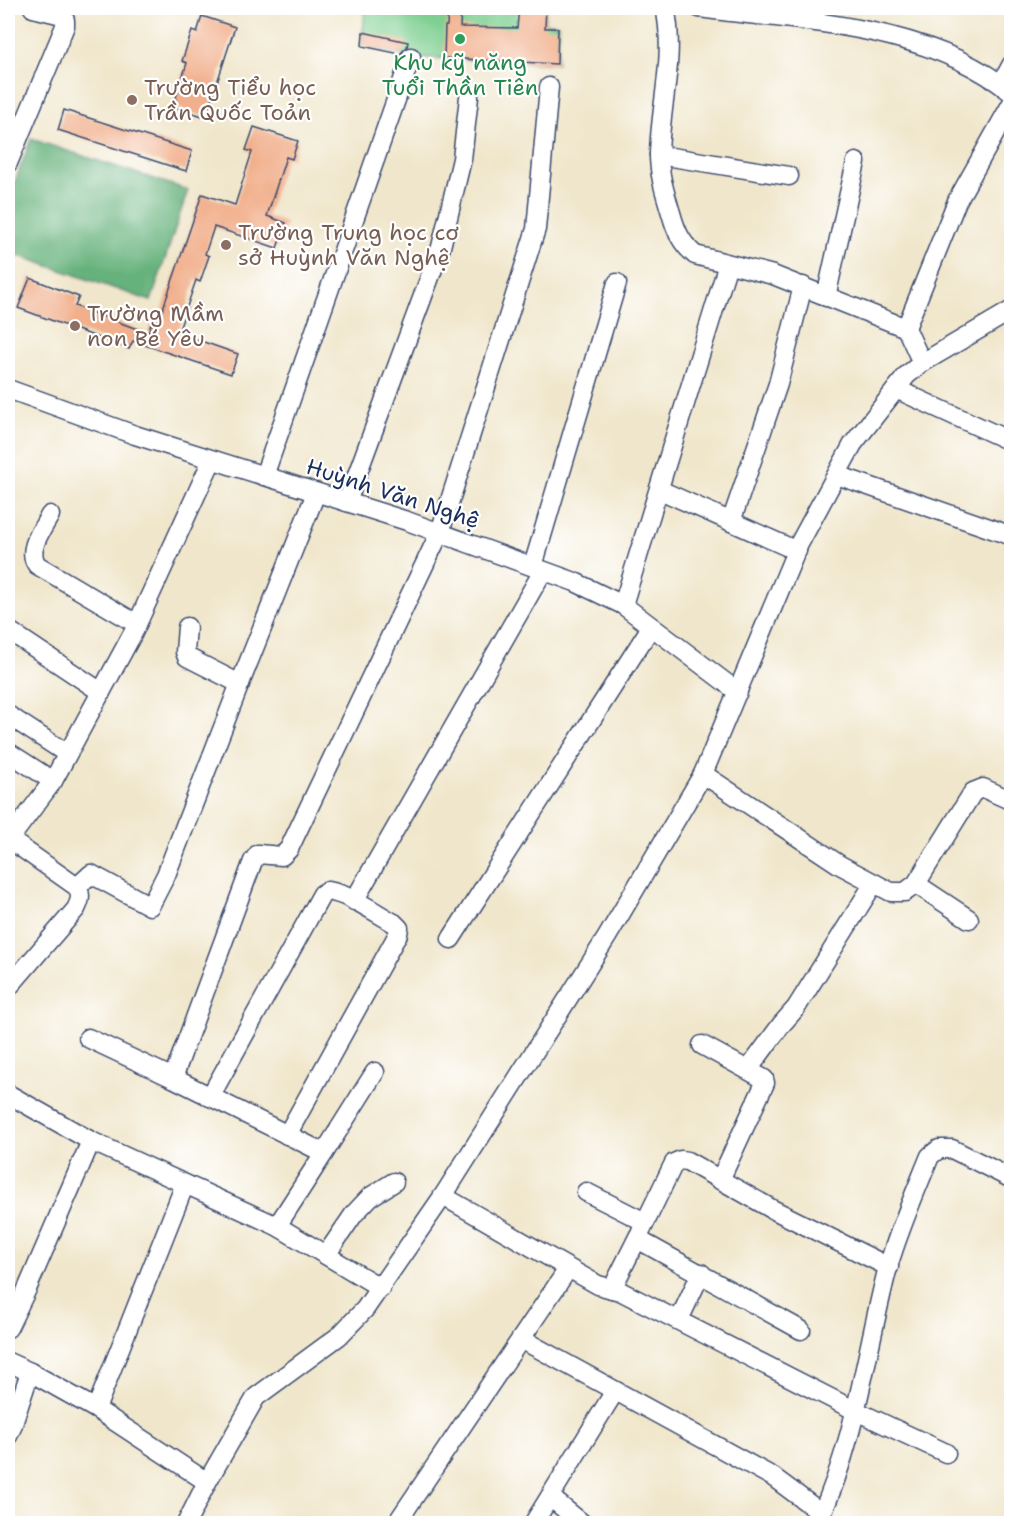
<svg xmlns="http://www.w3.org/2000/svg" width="1019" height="1531" font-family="'Shantell Sans',sans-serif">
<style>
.green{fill:#7ecf91;stroke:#4c7f78;stroke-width:1.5}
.forest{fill:#66b27b;stroke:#40706c;stroke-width:1.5}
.building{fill:#f1af8b}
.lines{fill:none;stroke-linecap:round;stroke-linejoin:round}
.minor-casing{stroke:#3b4a6e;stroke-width:21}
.minor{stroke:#fff;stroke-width:18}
.leisure-dot{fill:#2e9e5b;stroke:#fff;stroke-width:2}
.education-dot{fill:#8d6e63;stroke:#fff;stroke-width:2}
.labels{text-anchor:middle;stroke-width:4.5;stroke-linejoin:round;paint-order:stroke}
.leisure-label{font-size:22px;fill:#27864d;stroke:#fff}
.education-label{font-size:22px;fill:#785e54;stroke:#fff;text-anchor:start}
.street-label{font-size:22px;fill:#1b2f5e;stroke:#fff}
</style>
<rect width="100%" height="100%" fill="#fff"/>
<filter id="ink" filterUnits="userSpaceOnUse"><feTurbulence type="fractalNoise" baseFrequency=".0167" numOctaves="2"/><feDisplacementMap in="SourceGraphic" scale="12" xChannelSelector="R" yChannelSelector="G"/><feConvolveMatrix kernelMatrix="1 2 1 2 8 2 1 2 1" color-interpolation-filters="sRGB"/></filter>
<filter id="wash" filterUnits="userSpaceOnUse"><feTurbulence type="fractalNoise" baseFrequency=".008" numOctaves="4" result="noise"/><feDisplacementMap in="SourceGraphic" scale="24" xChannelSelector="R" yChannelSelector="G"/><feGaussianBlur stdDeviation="1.35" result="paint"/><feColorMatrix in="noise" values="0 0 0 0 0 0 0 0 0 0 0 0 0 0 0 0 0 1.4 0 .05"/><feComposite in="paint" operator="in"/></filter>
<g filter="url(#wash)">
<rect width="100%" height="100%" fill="#f0e6cb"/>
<path class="green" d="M365,8H546L545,23L559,24L557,64L411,57L362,46Z"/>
<path class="forest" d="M31,139L188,190L151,301L8,252V200Z"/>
<g id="blocks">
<g class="building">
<path d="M448,8H461L460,27L517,28L519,8H546L545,28H558L557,64L444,58L445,26H447Z"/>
<path d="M202,16L235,27L206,117L173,107L187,63L182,61L192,31L197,33Z"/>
<path d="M363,32L408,42L407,47L400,54L362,46Z"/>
<path d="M64,110L192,151L186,171L58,130Z"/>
<path d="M254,127L298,141L292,159L286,157L267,216L286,223L277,248L214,227L205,254L209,256L200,282L196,280L178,333L238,354L231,374L133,341L129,349L18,308L30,278L79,297L75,306L148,333L151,324L157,326L202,194L235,205L252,152L246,150Z"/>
</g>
</g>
</g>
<g filter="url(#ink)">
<use href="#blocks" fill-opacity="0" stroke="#3b4a6e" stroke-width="1.5"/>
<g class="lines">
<g class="minor-casing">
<g id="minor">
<path d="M665,8C676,54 660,107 659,154C659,175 665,193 671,213C676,231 681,243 695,255L773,275L906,328L922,363"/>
<path d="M699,8C802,22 928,24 1012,93"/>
<path d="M1001,84L1012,64"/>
<path d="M659,155L789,176"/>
<path d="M8,163L65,26V20L62,15L33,8"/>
<path d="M826,297L856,162"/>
<path d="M906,328L957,201L1012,103"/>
<path d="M8,389L135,435L407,521L575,582L623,605L738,692"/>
<path d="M896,389L1012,442"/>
<path d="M837,475L1012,536"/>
<path d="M264,476L411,57"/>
<path d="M660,490L797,551"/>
<path d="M347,502L441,247L462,159L469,97"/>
<path d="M50,515C42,530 26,550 37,565L137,624"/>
<path d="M731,522L778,384L803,286"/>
<path d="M533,566L617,283"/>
<path d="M623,605L728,264"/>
<path d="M187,627L185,652L187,657L240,684"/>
<path d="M8,630L101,692"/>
<path d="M8,715L66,753"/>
<path d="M8,752L53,781"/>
<path d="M703,774L840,865L891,892H905L916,884L973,792L983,788L1012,801"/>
<path d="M8,841L53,781L133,633L212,460"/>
<path d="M916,884L969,919"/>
<path d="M77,887L91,874L150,906L166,875L237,691L316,493"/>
<path d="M354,901L543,571"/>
<path d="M451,939L651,627"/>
<path d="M8,988L76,909C80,901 82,895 77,887L9,839"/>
<path d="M88,1038L173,1078"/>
<path d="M702,1045L764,1079L765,1083L720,1180"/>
<path d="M748,1070L781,1025L796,1008L874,883"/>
<path d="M375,1072L324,1153L173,1078L253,861L258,854L282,856L289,849L440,532L536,229L549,87"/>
<path d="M8,1094L91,1141L277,1226L381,1288"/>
<path d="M210,1097L322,894L327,891C350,894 374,912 394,923L399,928L398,934L287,1135"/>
<path d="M586,1192L645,1222"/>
<path d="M443,1196L598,1285L620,1291L854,1410L946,1453"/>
<path d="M277,1226L324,1153"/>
<path d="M326,1255L354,1214L370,1197L394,1182"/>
<path d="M612,1289L639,1235"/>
<path d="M679,1320L701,1273"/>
<path d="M8,1328L27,1289L91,1141"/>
<path d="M801,1330L639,1240L641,1231L674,1163L681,1160L687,1161L772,1209L889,1267"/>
<path d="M521,1339L773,1477L816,1509L821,1524"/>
<path d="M8,1362L30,1372L96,1409L207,1482"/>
<path d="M96,1409L185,1184"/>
<path d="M8,1436L12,1427L30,1372"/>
<path d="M550,1497L583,1524"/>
<path d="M820,1518C856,1439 866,1351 888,1267C899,1229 915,1193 930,1156L939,1149H952L1012,1179"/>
<path d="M186,1524L207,1482L256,1397L339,1336L365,1309L443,1196L607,937L703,774L799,544L853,444L907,375L922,363L1012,310"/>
<path d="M396,1524L568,1269"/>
<path d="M533,1524L615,1391"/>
</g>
</g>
<use href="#minor" class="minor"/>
</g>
</g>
<circle class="leisure-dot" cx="460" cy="39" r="6"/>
<g class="education-dot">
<circle cx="132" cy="100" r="6"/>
<circle cx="226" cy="245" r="6"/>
<circle cx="75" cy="326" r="6"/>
</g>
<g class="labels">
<g class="leisure-label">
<text x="460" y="70">Khu kỹ năng<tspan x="460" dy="25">Tuổi Thần Tiên</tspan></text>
</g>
<g class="education-label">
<text x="144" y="95">Trường Tiểu học<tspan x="144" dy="25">Trần Quốc Toản</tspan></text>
<text x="238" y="240">Trường Trung học cơ<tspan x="238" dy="25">sở Huỳnh Văn Nghệ</tspan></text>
<text x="87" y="321">Trường Mầm<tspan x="87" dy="25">non Bé Yêu</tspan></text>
</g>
<g class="street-label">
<text transform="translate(393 493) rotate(18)" y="8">Huỳnh Văn Nghệ</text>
</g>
</g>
<rect width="1019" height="1531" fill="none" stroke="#fff" stroke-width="30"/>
</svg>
